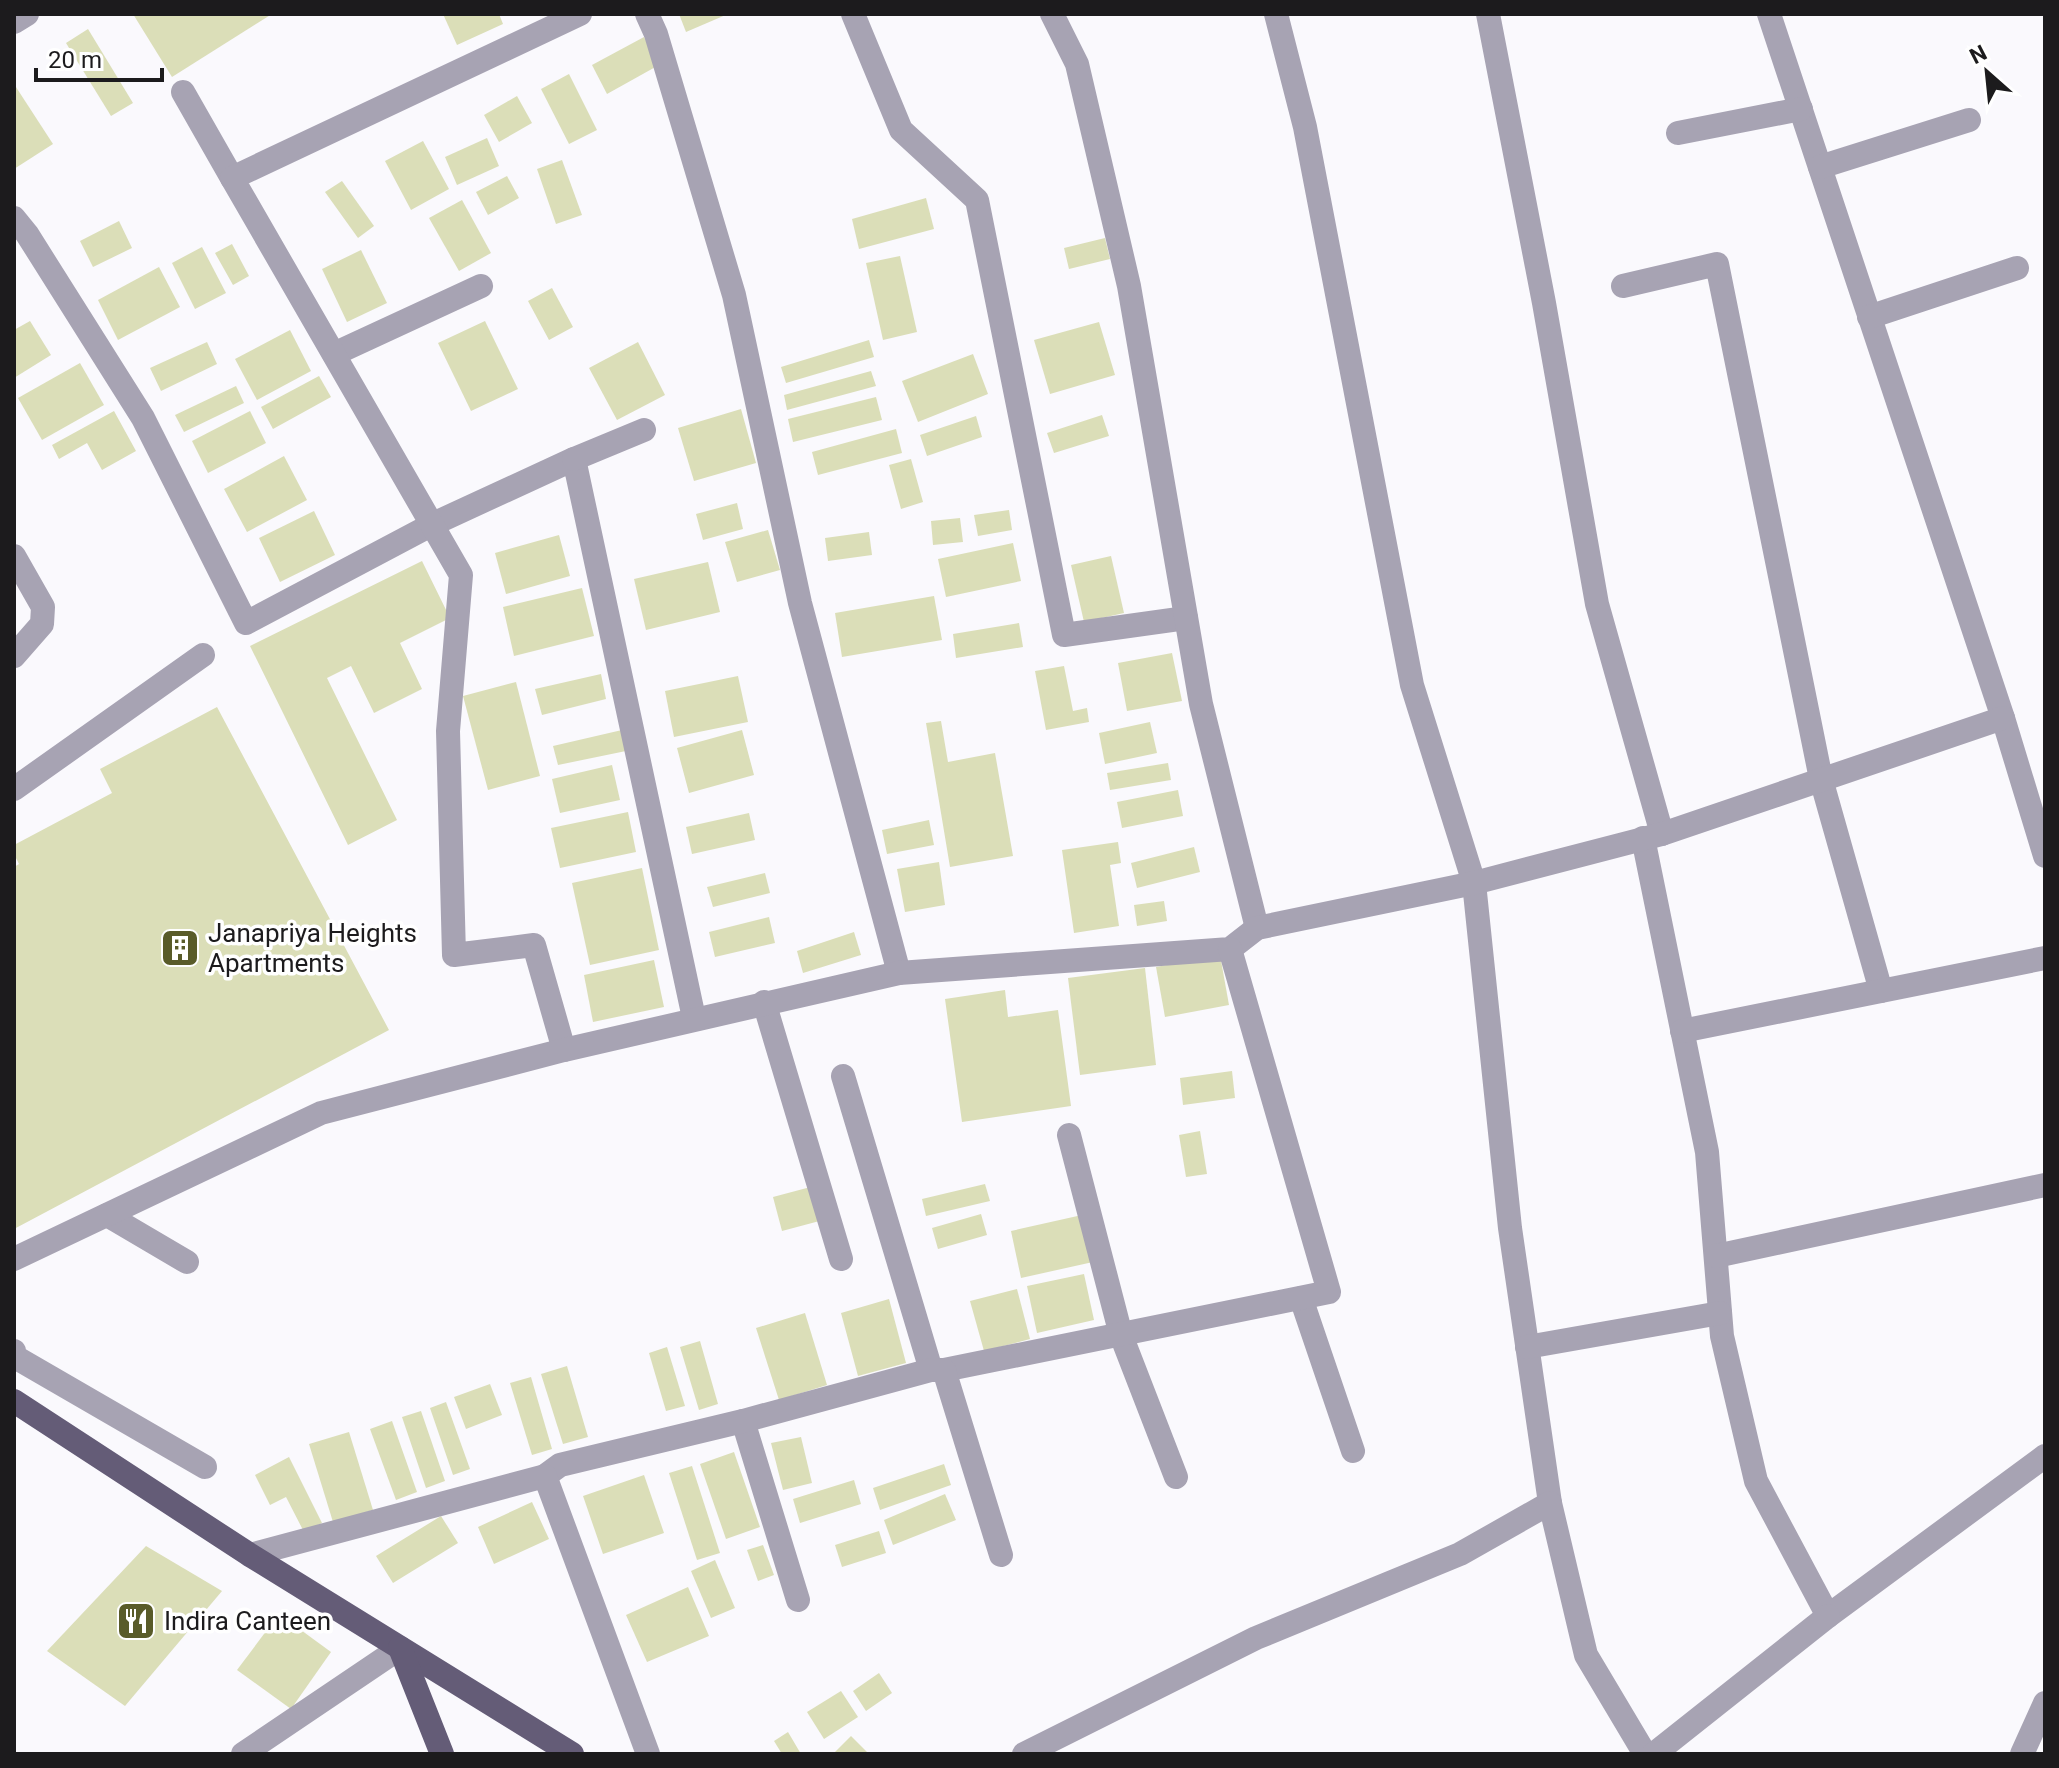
<svg xmlns="http://www.w3.org/2000/svg" width="2059" height="1768" font-family="Roboto,sans-serif">
<style>
.building{fill:#dbdeb8}
.lines{fill:none;stroke-linecap:round;stroke-linejoin:round}
.minor{stroke:#a7a3b3;stroke-width:24}
.major{stroke:#645c77;stroke-width:24}
.labels{text-anchor:middle;stroke-width:7;stroke-linejoin:round;paint-order:stroke}
.poi-label{font-size:26px;fill:#1c1b1d;stroke:#fff;text-anchor:start}
</style>
<rect width="100%" height="100%" fill="#faf9fd"/>
<g class="building">
<path d="M133,14H272L172,77Z"/>
<path d="M443,14H499L503,24L457,45Z"/>
<path d="M679,14H728L686,32Z"/>
<path d="M88,29L133,103L111,116L66,43Z"/>
<path d="M644,37L659,65L607,94L592,65Z"/>
<path d="M569,74L597,130L569,144L541,89Z"/>
<path d="M14,84L53,144L14,169Z"/>
<path d="M517,96L532,123L499,142L484,115Z"/>
<path d="M487,138L499,166L457,185L445,157Z"/>
<path d="M423,141L449,189L411,210L385,161Z"/>
<path d="M562,160L582,215L556,224L537,169Z"/>
<path d="M507,176L519,198L488,215L476,192Z"/>
<path d="M342,181L374,226L358,238L325,192Z"/>
<path d="M926,198L934,229L859,249L852,219Z"/>
<path d="M462,200L491,253L459,271L429,218Z"/>
<path d="M119,221L132,248L93,267L80,241Z"/>
<path d="M1105,238L1110,259L1069,269L1064,248Z"/>
<path d="M232,244L249,276L233,285L215,253Z"/>
<path d="M202,247L226,293L195,309L172,263Z"/>
<path d="M361,250L387,303L347,322L322,269Z"/>
<path d="M900,256L917,332L883,340L866,263Z"/>
<path d="M159,267L180,307L118,340L98,300Z"/>
<path d="M552,288L573,327L549,340L528,301Z"/>
<path d="M30,321L51,355L14,378V330Z"/>
<path d="M485,321L518,389L471,411L438,343Z"/>
<path d="M1099,322L1115,375L1050,394L1034,340Z"/>
<path d="M290,330L311,371L257,400L235,359Z"/>
<path d="M869,340L874,357L786,383L781,367Z"/>
<path d="M207,342L217,364L161,391L150,368Z"/>
<path d="M638,342L665,395L617,420L589,368Z"/>
<path d="M973,354L988,394L918,422L902,381Z"/>
<path d="M80,363L104,405L42,440L18,398Z"/>
<path d="M871,371L876,386L787,410L784,395Z"/>
<path d="M319,376L331,397L273,429L261,407Z"/>
<path d="M236,386L244,403L184,432L175,415Z"/>
<path d="M876,397L882,420L793,442L788,419Z"/>
<path d="M741,409L756,463L694,481L678,428Z"/>
<path d="M114,411L136,451L102,470L87,443L59,459L52,445Z"/>
<path d="M250,411L266,443L208,473L192,441Z"/>
<path d="M1102,415L1109,436L1054,453L1047,433Z"/>
<path d="M976,416L982,437L927,456L920,435Z"/>
<path d="M896,429L902,453L818,475L812,452Z"/>
<path d="M284,456L307,500L247,532L224,489Z"/>
<path d="M911,459L923,502L901,509L889,465Z"/>
<path d="M737,503L743,529L703,540L696,514Z"/>
<path d="M1009,510L1012,530L978,536L974,515Z"/>
<path d="M314,511L335,555L280,582L259,538Z"/>
<path d="M960,518L963,542L933,545L931,521Z"/>
<path d="M768,530L780,570L737,582L725,542Z"/>
<path d="M869,532L872,555L828,561L825,538Z"/>
<path d="M559,535L570,576L506,594L495,553Z"/>
<path d="M1013,543L1021,581L946,597L938,559Z"/>
<path d="M1111,556L1124,613L1084,622L1071,565Z"/>
<path d="M422,561L450,618L400,643L422,689L374,713L351,666L327,678L397,820L348,845L250,646Z"/>
<path d="M708,562L720,612L646,630L634,579Z"/>
<path d="M582,588L594,636L514,656L503,607Z"/>
<path d="M934,596L942,640L842,657L835,613Z"/>
<path d="M1019,623L1023,647L956,658L953,634Z"/>
<path d="M1172,653L1182,701L1127,711L1118,663Z"/>
<path d="M1064,666L1073,711L1087,708L1089,722L1046,730L1035,671Z"/>
<path d="M601,674L606,699L542,715L535,689Z"/>
<path d="M738,676L748,722L674,737L665,691Z"/>
<path d="M516,682L540,776L488,790L463,696Z"/>
<path d="M217,707L389,1030L14,1229V867L19,864L14,854V845L112,793L100,769Z"/>
<path d="M941,721L948,762L995,753L1013,856L950,867L926,723Z"/>
<path d="M1150,722L1157,753L1105,764L1099,733Z"/>
<path d="M622,730L626,751L558,765L553,746Z"/>
<path d="M742,730L754,775L689,793L677,748Z"/>
<path d="M1168,763L1171,780L1110,790L1107,773Z"/>
<path d="M612,765L620,800L560,813L552,779Z"/>
<path d="M1178,790L1183,816L1122,828L1117,802Z"/>
<path d="M628,812L636,852L560,868L551,828Z"/>
<path d="M749,813L755,840L692,854L686,827Z"/>
<path d="M929,820L934,845L887,854L882,830Z"/>
<path d="M1118,842L1121,863L1110,865L1119,926L1074,933L1062,850Z"/>
<path d="M1194,847L1200,872L1137,888L1131,863Z"/>
<path d="M939,862L945,905L905,912L897,869Z"/>
<path d="M642,868L659,950L590,965L572,883Z"/>
<path d="M765,873L770,893L713,907L707,887Z"/>
<path d="M1164,901L1167,921L1137,926L1134,905Z"/>
<path d="M769,917L775,943L715,957L709,932Z"/>
<path d="M854,932L861,955L803,973L797,951Z"/>
<path d="M1220,955L1229,1005L1165,1017L1156,967Z"/>
<path d="M654,960L664,1007L593,1022L584,975Z"/>
<path d="M1145,968L1156,1065L1080,1075L1068,978Z"/>
<path d="M1005,990L1008,1017L1058,1010L1071,1106L962,1122L945,999Z"/>
<path d="M1232,1071L1235,1098L1183,1105L1180,1078Z"/>
<path d="M1200,1131L1207,1174L1186,1177L1179,1135Z"/>
<path d="M985,1184L990,1201L926,1216L922,1199Z"/>
<path d="M818,1185L827,1219L782,1231L773,1197Z"/>
<path d="M981,1214L987,1235L938,1249L932,1228Z"/>
<path d="M1082,1215L1093,1262L1021,1278L1011,1231Z"/>
<path d="M1084,1274L1094,1320L1037,1333L1027,1286Z"/>
<path d="M1017,1289L1030,1339L984,1351L970,1301Z"/>
<path d="M889,1299L906,1363L858,1376L841,1313Z"/>
<path d="M805,1313L827,1385L779,1400L756,1328Z"/>
<path d="M700,1341L718,1404L699,1410L680,1347Z"/>
<path d="M667,1347L685,1406L666,1411L649,1353Z"/>
<path d="M567,1366L588,1437L563,1444L541,1374Z"/>
<path d="M531,1377L552,1449L532,1455L510,1383Z"/>
<path d="M490,1384L502,1415L466,1429L454,1397Z"/>
<path d="M446,1402L470,1469L453,1475L430,1408Z"/>
<path d="M421,1411L445,1481L426,1488L402,1417Z"/>
<path d="M392,1421L417,1492L396,1500L370,1429Z"/>
<path d="M349,1432L373,1510L333,1522L309,1444Z"/>
<path d="M801,1437L812,1483L783,1490L771,1443Z"/>
<path d="M734,1452L760,1527L726,1539L700,1464Z"/>
<path d="M289,1457L322,1523L304,1532L286,1497L270,1505L255,1475Z"/>
<path d="M944,1464L951,1485L880,1510L873,1488Z"/>
<path d="M692,1466L720,1553L697,1560L669,1473Z"/>
<path d="M644,1475L664,1533L603,1554L583,1496Z"/>
<path d="M854,1480L861,1504L800,1523L793,1499Z"/>
<path d="M945,1494L956,1520L893,1545L884,1520Z"/>
<path d="M532,1502L549,1539L494,1564L478,1527Z"/>
<path d="M441,1516L458,1543L393,1583L376,1556Z"/>
<path d="M879,1531L886,1553L842,1567L835,1545Z"/>
<path d="M763,1545L774,1575L758,1581L747,1550Z"/>
<path d="M146,1546L222,1591L125,1706L47,1651Z"/>
<path d="M715,1560L735,1608L711,1618L691,1571Z"/>
<path d="M688,1587L709,1636L647,1662L626,1615Z"/>
<path d="M279,1614L331,1652L291,1709L237,1670Z"/>
<path d="M879,1673L892,1693L866,1711L853,1691Z"/>
<path d="M841,1691L858,1717L824,1739L807,1712Z"/>
<path d="M788,1732L801,1754H782L774,1741Z"/>
<path d="M851,1736L869,1754L835,1752Z"/>
</g>
<g class="lines">
<g class="minor">
<path d="M647,14L656,34L734,295L800,603L899,973"/>
<path d="M853,14L901,130L977,200L1064,635L1186,618"/>
<path d="M1052,14L1077,64L1129,286L1201,704L1257,928"/>
<path d="M1276,14L1305,127L1412,685L1474,883L1510,1228L1550,1503"/>
<path d="M1488,14L1544,303L1597,604L1662,834"/>
<path d="M1769,14L2003,718L2045,856"/>
<path d="M14,22L27,14"/>
<path d="M183,92L232,178"/>
<path d="M1678,133L1801,109"/>
<path d="M1820,167L1969,120"/>
<path d="M14,218L27,234L143,418L246,623L433,524L574,459L694,1018"/>
<path d="M1623,286L1717,264L1821,779L1881,991"/>
<path d="M1869,317L2017,268"/>
<path d="M334,354L481,286"/>
<path d="M574,459L644,430"/>
<path d="M14,556L43,607L42,624L14,656"/>
<path d="M14,789L203,655"/>
<path d="M1643,838L1707,1152L1722,1336L1756,1481L1828,1616L2045,1456"/>
<path d="M764,1002L841,1259"/>
<path d="M1682,1031L2045,958"/>
<path d="M564,1050L534,945L454,955L448,731L461,575L232,178L580,14"/>
<path d="M843,1076L931,1370"/>
<path d="M1069,1135L1121,1335L1176,1477"/>
<path d="M107,1215L187,1262"/>
<path d="M1716,1256L2045,1185"/>
<path d="M14,1259L321,1113L564,1050L899,973L1230,949L1257,928L1474,883L1662,834L2003,718"/>
<path d="M1301,1298L1353,1451"/>
<path d="M1527,1347L1720,1313"/>
<path d="M14,1351L15,1357L205,1467"/>
<path d="M944,1370L1329,1292L1230,949"/>
<path d="M743,1421L798,1600"/>
<path d="M545,1476L560,1465L743,1421L931,1370H944L1001,1555"/>
<path d="M250,1555L545,1476L648,1754"/>
<path d="M243,1754L400,1648"/>
<path d="M1024,1754L1256,1638L1460,1554L1550,1503L1586,1655L1645,1754"/>
<path d="M1654,1754L1828,1616"/>
<path d="M2022,1754L2045,1703"/>
</g>
<g class="major">
<path d="M14,1401L250,1555L572,1754"/>
<path d="M400,1648L442,1754"/>
</g>
</g>
<defs>
<g id="building-square" transform="scale(2)"><rect x="-9" y="-9" width="18" height="18" rx="4" fill="#595b29" stroke="#fff"/><path d="M-4-6H4V6H1V3H-1V6H-4ZM-2.5-4.3h1.7v1.8h-1.7ZM.8-4.3h1.7v1.8H.8ZM-2.5-1h1.7V.8h-1.7ZM.8-1h1.7V.8H.8Z" fill="#fff"/></g>
<g id="restaurant-square" transform="scale(2)"><rect x="-9" y="-9" width="18" height="18" rx="4" fill="#595b29" stroke="#fff"/><path d="M-5-6h1v4h1v-4h1v4h1v-4h1v5L-1.5 .5V6h-2V.5L-5-1ZM5-6V6H3V1.5H1.5Q1.5-4 5-6Z" fill="#fff"/></g>
</defs>
<g fill-rule="evenodd">
<use href="#building-square" x="180" y="948"/>
<use href="#restaurant-square" x="136" y="1621"/>
</g>
<g class="labels">
<g class="poi-label">
<text x="208" y="942">Janapriya Heights<tspan x="208" dy="30">Apartments</tspan></text>
<text x="164" y="1630">Indira Canteen</text>
</g>
</g>
<rect width="2059" height="1768" fill="none" stroke="#1c1b1d" stroke-width="32"/>
<g transform="translate(1987 72) rotate(333)" stroke="#ffffff" stroke-width="6" paint-order="stroke">
<path d="M0-6L14 30L0 20L-14 30Z" fill="#1c1b1d"/>
<text y="-12" font-size="22" font-weight="bold" text-anchor="middle" fill="#1c1b1d">N</text>
</g>
<path d="M36 68v12h126v-12" fill="none" stroke="#1c1b1d" stroke-width="4"/>
<text x="48" y="68" font-size="24" fill="#1c1b1d" stroke="#ffffff" stroke-width="6" paint-order="stroke">20 m</text>
</svg>
